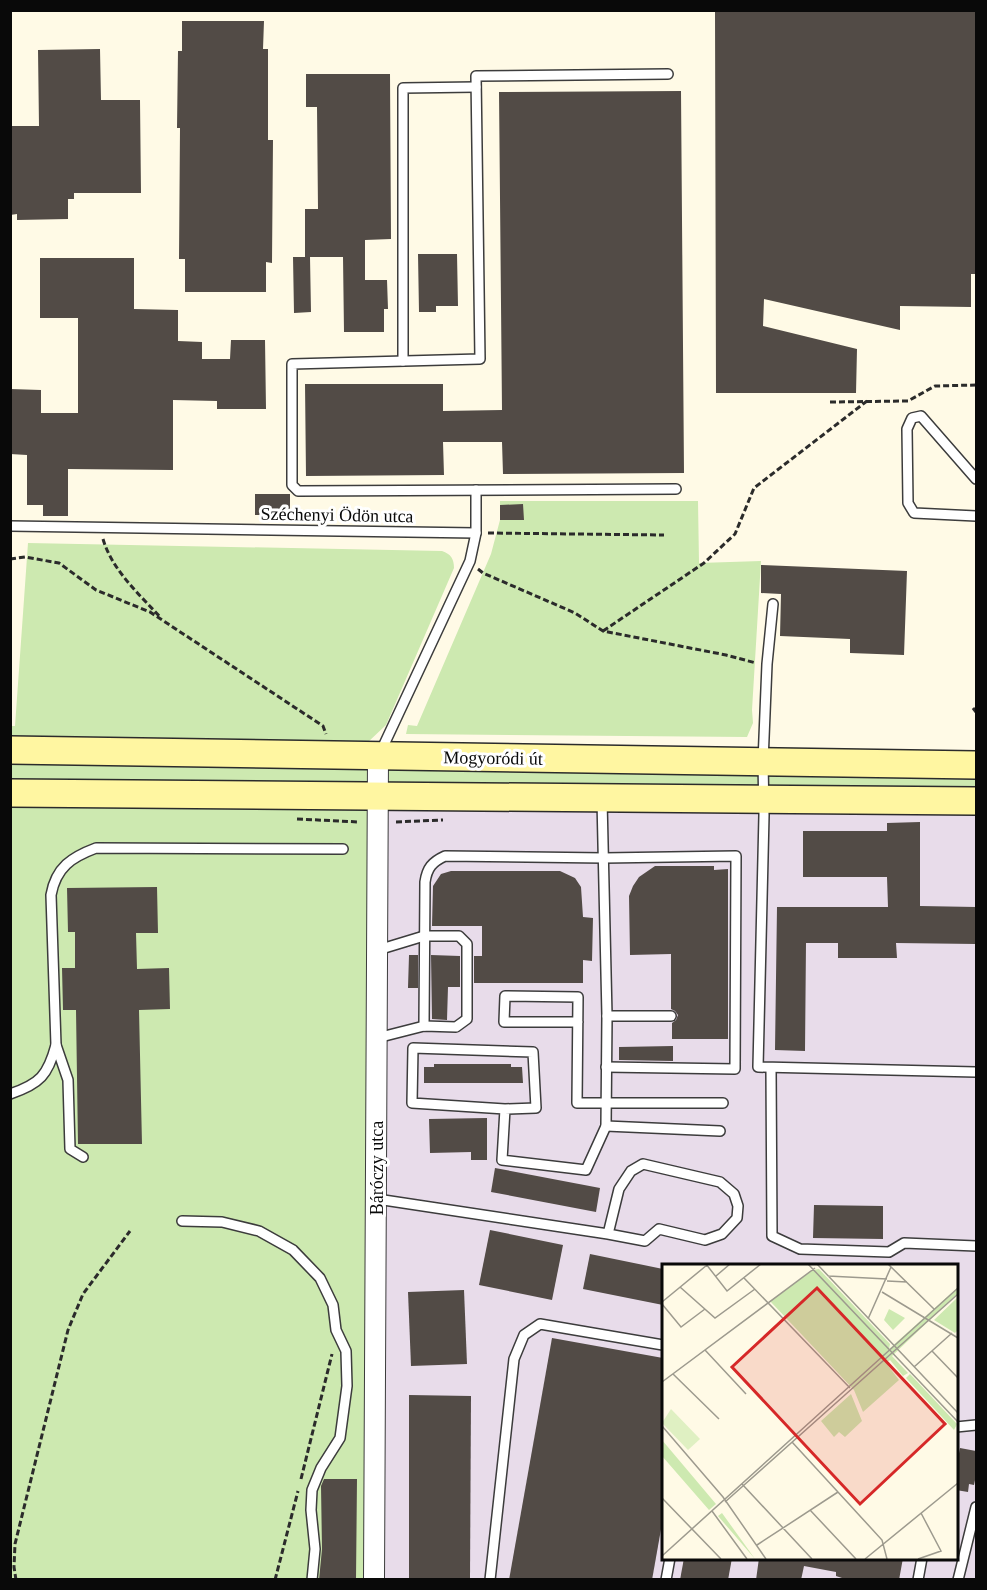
<svg xmlns="http://www.w3.org/2000/svg" width="987" height="1590" font-family="'Times New Roman',serif">
<style>
.industrial{fill:#e8dcea;fill-rule:evenodd}
.green{fill:#cde9b0}
.building{fill:#524b46}
.lines{fill:none;stroke-linecap:round;stroke-linejoin:round}
.lane-casing{stroke:#3c3c3c;stroke-width:12}
.street-casing{stroke:#3c3c3c;stroke-width:22}
.secondary-casing{stroke:#2b2b2b;stroke-width:30}
.path{stroke:#2b2b2b;stroke-width:3;stroke-dasharray:6 3;stroke-linecap:butt}
.lane{stroke:#fff;stroke-width:9}
.street{stroke:#fff;stroke-width:20}
.secondary{stroke:#fff6a1;stroke-width:27}
.labels{text-anchor:middle;stroke-width:6;stroke-linejoin:round;paint-order:stroke}
.street-label{font-size:18px;fill:#090909;stroke:#fff}
.inset-road{fill:none;stroke:#9d9a8e;stroke-width:1.5}
.view{fill:#d62828;fill-opacity:0.15;stroke:#d62828;stroke-width:3}
.inset-edge{fill:none;stroke:#090909;stroke-width:3}
</style>
<rect width="100%" height="100%" fill="#fffae6"/>
<path class="industrial" d="M382,797L976,809V1579L378,1580ZM663,1266H956V1558H663Z"/>
<g class="green">
<path d="M500,501H698L699,563L761,561L752,710L753,723L747,737L406,734L408,725L417,726L491,554L500,520Z"/>
<path d="M28,543L442,551C451,554 454,559 454,568L386,725L367,743L11,742L10,726H15Z"/>
<path d="M11,750L976,765V801L378,796L374,1579L11,1580Z"/>
</g>
<g class="building">
<path d="M715,10H976V274H971V307L900,306V330L764,299L763,326L857,349L856,393H716Z"/>
<path d="M182,21H264L263,49H268V140H273L272,263L266,262V292H185V259H179L180,128H177L178,51H182Z"/>
<path d="M100,49L101,100H140L141,193H74V199H68V219L17,220V214L10,215V126H39L38,50Z"/>
<path d="M306,74H390L391,239L365,240V280H387L388,309H384V332H344L343,257H310L311,312L294,313L293,257H305V209H318L317,107H306Z"/>
<path d="M681,91L684,473L503,474L502,442H443L444,475L306,476L305,384H443V411L502,410L499,92Z"/>
<path d="M418,254H457L458,306H436V312H419Z"/>
<path d="M40,258H134V309L178,310V341L202,342V359H230L231,340H265L266,409H217V401L173,400V470L68,469V516H43V505H27V455L10,454V389L41,390V413H78V318H40Z"/>
<rect x="255" y="494" width="35" height="21"/>
<path d="M523,504L524,520H500V505Z"/>
<path d="M761,565L907,571L904,655L850,653V639L780,636L781,594L761,593Z"/>
<path d="M920,822V906L976,907V944L896,943L897,958H838V943H806L805,1051L775,1050L777,907H888L887,877H803V831H887V823Z"/>
<path d="M655,866H714V870L728,869V1039H672V1023L676,1020L678,1015L675,1011L671,1009V954L630,955L629,896L633,886L639,877Z"/>
<path d="M451,871H560L575,878L581,887L583,917L593,918L592,961L583,960V983H474V956H482V926H432L433,886L441,874Z"/>
<path d="M157,887L158,933H136L137,969L169,968L170,1009L139,1010L142,1144H78L76,1010H63L62,968H75V932H68L67,888Z"/>
<path d="M409,955H418V988H408Z"/>
<path d="M431,955L460,956V987H448L447,1020L432,1019Z"/>
<path d="M673,1046V1061L619,1060V1047Z"/>
<path d="M434,1064H511V1067H522L523,1083H424V1067H434Z"/>
<path d="M487,1118V1160H471V1152L430,1153L429,1119Z"/>
<path d="M495,1168L600,1188L596,1212L491,1192Z"/>
<path d="M814,1205L883,1206V1239L813,1238Z"/>
<path d="M490,1230L563,1245L552,1300L479,1285Z"/>
<path d="M590,1254L663,1269V1305L583,1289Z"/>
<path d="M464,1290L467,1364L411,1366L408,1292Z"/>
<path d="M552,1338L663,1358V1518L652,1580H509Z"/>
<path d="M409,1395L471,1396L470,1580H409Z"/>
<path d="M960,1448L976,1451V1475L974,1485L969,1484L968,1492L956,1490V1469Z"/>
<path d="M324,1479H357L356,1580H319L322,1549L321,1486Z"/>
<path d="M684,1558H732L728,1580H680Z"/>
<path d="M759,1558H903L899,1580H848L836,1576V1572L804,1566L801,1580H756Z"/>
</g>
<g class="lines">
<g class="lane-casing">
<g id="lane">
<path d="M668,74L476,76L480,359L292,364V485L298,491L676,489"/>
<path d="M403,361V88L476,87"/>
<path d="M976,479L921,416L912,418L907,429L908,503L914,513L976,516"/>
<path d="M10,526L476,533"/>
<path d="M773,604L767,664L763,762L764,815L758,1067L976,1072"/>
<path d="M381,751L470,561L476,533V490"/>
<path d="M607,1016H671"/>
<path d="M578,1022H504L505,996L578,997L577,1103H723"/>
<path d="M424,1026L425,882C427,868 432,862 445,856L604,858L736,856L735,1069L606,1067"/>
<path d="M377,1038L424,1026L456,1027L467,1019V944L459,936H424L378,950"/>
<path d="M56,1045L68,1080L70,1149L83,1157"/>
<path d="M771,1068L772,1236L800,1249L889,1252L904,1243L976,1246"/>
<path d="M10,1094C40,1084 48,1075 56,1045L51,895C56,867 72,857 96,848L343,849"/>
<path d="M505,1109L412,1103L413,1048L533,1052L536,1108L505,1109L502,1160L586,1170L606,1126L607,1016L602,800"/>
<path d="M606,1126L720,1131"/>
<path d="M377,1199L608,1234L645,1241L659,1229L705,1240L722,1234L737,1218L738,1206L734,1194L720,1182L643,1164L631,1171L619,1189L608,1234"/>
<path d="M182,1221L222,1222L259,1231L293,1250L320,1278L333,1305L336,1330L346,1351L347,1386L340,1438L321,1468L312,1490L311,1510L315,1549L312,1580"/>
<path d="M956,1427L976,1425"/>
<path d="M490,1580L514,1359L524,1335L540,1324L663,1345"/>
<path d="M666,1580L670,1558"/>
<path d="M918,1580L922,1558"/>
<path d="M958,1580L976,1507"/>
</g>
</g>
<g class="street-casing">
<path id="street" d="M374,1580L378,756"/>
</g>
<g class="secondary-casing">
<g id="secondary">
<path d="M10,750L976,765"/>
<path d="M10,793L976,801"/>
</g>
</g>
<g class="path">
<path d="M830,402L908,401L935,386L976,385"/>
<path d="M488,533L664,535"/>
<path d="M103,539C112,570 139,594 161,618"/>
<path d="M10,559L25,557L59,563L96,590L150,612L323,726L326,734"/>
<path d="M478,569L483,573L575,613L603,631L726,655L756,663"/>
<path d="M603,631L704,563L735,534L754,488L867,401"/>
<path d="M973,708L976,712"/>
<path d="M297,819L359,822"/>
<path d="M396,822L443,820"/>
<path d="M301,1479L332,1354"/>
<path d="M16,1580L14,1567L15,1544L68,1330L83,1294L130,1231"/>
<path d="M275,1580L298,1491"/>
</g>
<use href="#lane" class="lane"/>
<use href="#street" class="street"/>
<use href="#secondary" class="secondary"/>
</g>
<g class="labels">
<g class="street-label">
<text transform="translate(337 515) rotate(1)" y="6">Széchenyi Ödön utca</text>
<text transform="translate(493 758) rotate(1)" y="6">Mogyoródi út</text>
<text transform="translate(377 1168) rotate(-90)" y="6">Báróczy utca</text>
</g>
</g>
<g transform="translate(662 1264)">
<rect width="296" height="296" fill="#fffae6"/>
<path d="M157,5L228,80L227,85L295,24V30L230,92L246,109L241,112L228,96L224,99L237,116L201,148L192,126L108,37L151,6ZM295,34V67L293,69L272,56ZM227,45L243,54L231,66L222,56ZM248,110L295,160L292,166L244,114ZM189,130L200,157L183,173L177,168L172,173L159,157ZM0,176L54,240L47,246L0,192ZM60,249L83,281L93,295L56,252Z" fill="#cde9b0"/>
<path d="M9,145L38,175L26,186L0,159Z" fill="#dff0c2"/>
<path class="inset-road" d="M44,0L65,27L99,0M146,0L296,158M155,0L296,149M226,0L272,45M54,12L68,0M166,12L225,15M82,14L188,124M225,17L245,18M18,23L53,54L93,25M220,28L296,74M0,38L45,1M0,40L19,63L43,45M206,55L229,3M43,86L84,130M270,87L296,114M252,103L290,69M11,110L57,155M0,118L153,4M0,162L61,233L104,295M130,178L220,276L225,295M80,220L150,295M0,234L59,295M63,238L296,30M148,246L194,295M50,247L85,295M95,281L176,228M0,292L296,24M203,295L296,219M256,295L279,287L259,249"/>
<path class="view" d="M155,24L283,160L198,240L70,103Z"/>
<rect width="296" height="296" class="inset-edge"/>
</g>
<rect width="987" height="1590" fill="none" stroke="#090909" stroke-width="24"/>
</svg>
